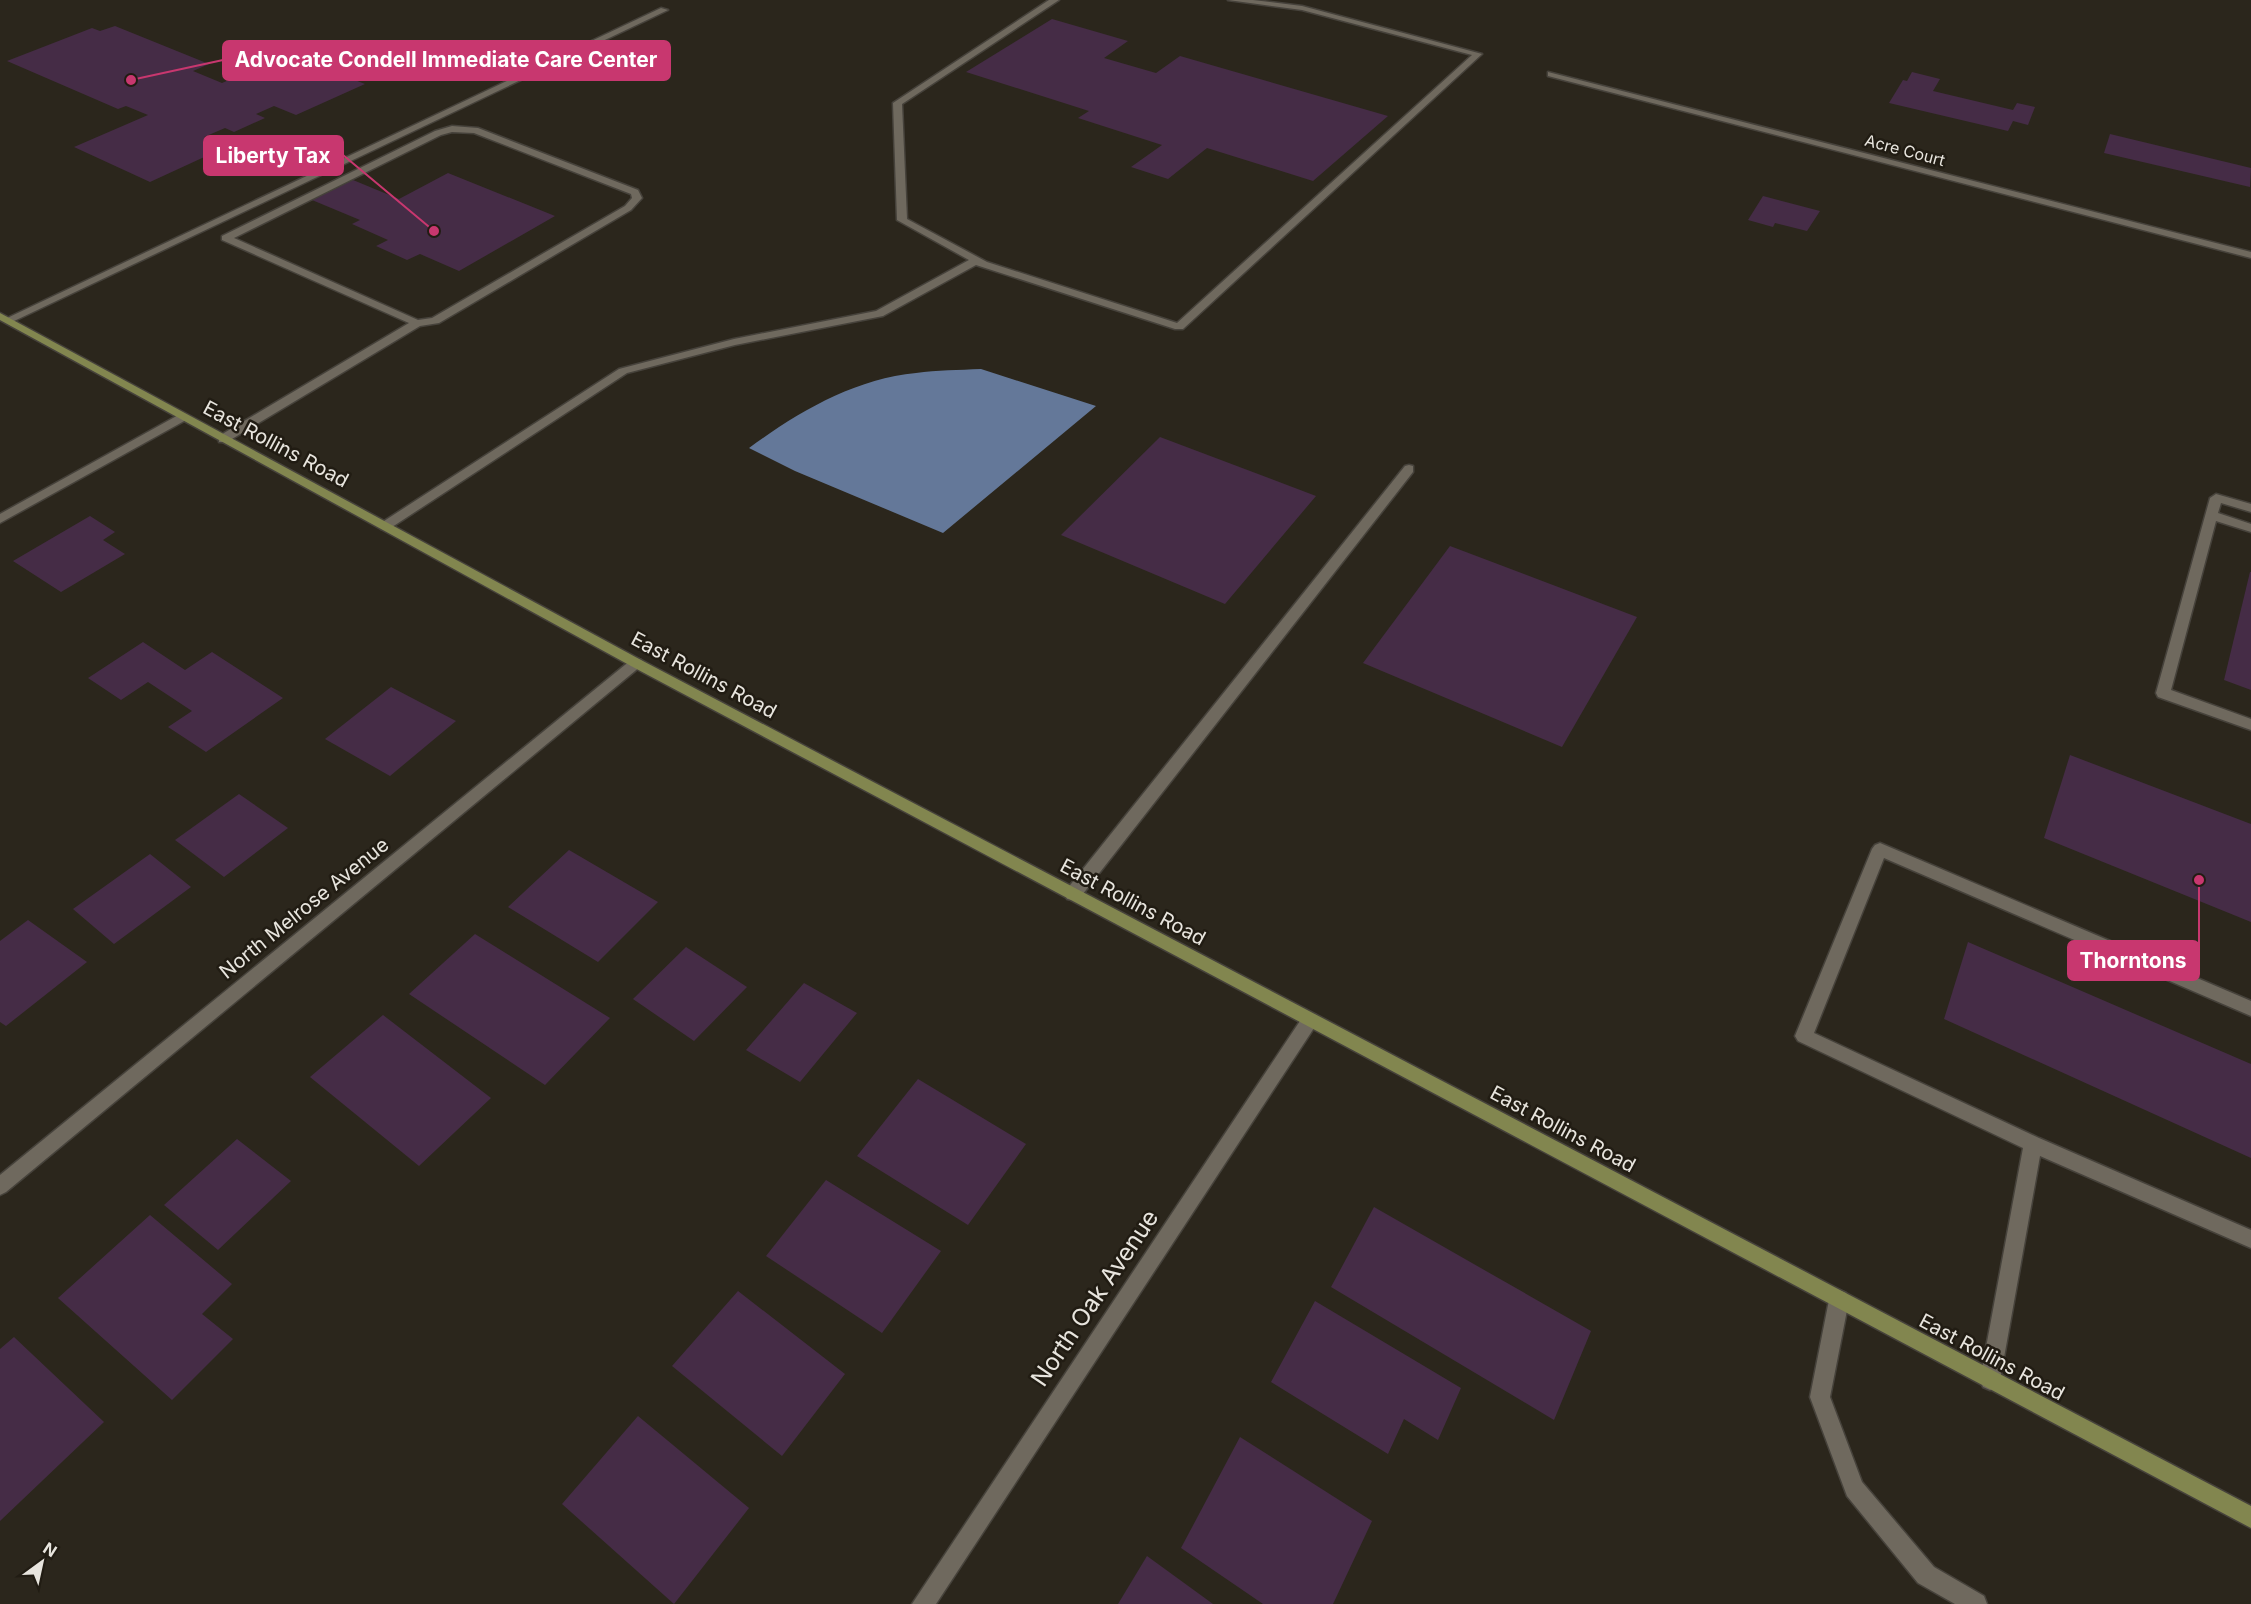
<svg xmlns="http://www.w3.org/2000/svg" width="2251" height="1604" font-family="Inter,sans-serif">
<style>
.water{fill:#647899}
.building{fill:#452c46}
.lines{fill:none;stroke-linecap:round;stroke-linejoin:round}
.lane-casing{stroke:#46423b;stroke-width:3}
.street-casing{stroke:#46423b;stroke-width:3}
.secondary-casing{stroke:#46423b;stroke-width:3}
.lane{fill:#6f695e;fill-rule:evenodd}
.street{fill:#6f695e;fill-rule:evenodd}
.secondary{fill:#82864f;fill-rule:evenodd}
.labels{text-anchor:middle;stroke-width:5;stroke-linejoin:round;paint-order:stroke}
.far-street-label{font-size:16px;fill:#e8e5de;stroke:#211c13}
.street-label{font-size:20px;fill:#e8e5de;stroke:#211c13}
.near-street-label{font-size:24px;fill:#e8e5de;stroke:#211c13}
.leader{fill:none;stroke:#c8376f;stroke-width:2}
.callout-dot{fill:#c8376f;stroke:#211c13;stroke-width:2}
.callout{fill:#c8376f;stroke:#c8376f;stroke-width:2}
.callout-label{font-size:21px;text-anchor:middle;font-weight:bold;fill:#fff}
</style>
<rect width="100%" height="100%" fill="#2b261c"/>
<path class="water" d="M981,369L1096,406L943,533L795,471L749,448C798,412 854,379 916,373C937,370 959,370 981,369Z"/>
<g class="building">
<path d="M1052,19L1128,41L1104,58L1156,73L1180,56L1388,116L1313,181L1207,148L1168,179L1131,167L1162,145L1078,118L1089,111L966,72Z"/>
<path d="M115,26L209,64L193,71L222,83L289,54L365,84L296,115L274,106L256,114L265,118L234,132L225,128L204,137L226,147L150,182L74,147L148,115L126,106L118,109L7,61L92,28L100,31Z"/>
<path d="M1912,72L1940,79L1933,91L2013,110L2017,103L2035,107L2028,125L2013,121L2008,131L1889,103L1903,80L1907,81Z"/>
<path d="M2110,134L2251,168L2250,187L2104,153Z"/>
<path d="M448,173L555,216L459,271L420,254L407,260L376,246L388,240L352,224L360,220L312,200L353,180L399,199Z"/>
<path d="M1763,196L1820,211L1807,231L1775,223L1773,227L1748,220Z"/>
<path d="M1160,437L1316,496L1225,604L1061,535Z"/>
<path d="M90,516L115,532L103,540L125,554L61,592L13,561Z"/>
<path d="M1450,546L1637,617L1562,747L1363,663Z"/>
<path d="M2250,572H2251V690L2224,680Z"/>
<path d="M143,642L185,670L212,652L283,698L206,752L168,727L192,711L148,682L121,700L88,678Z"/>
<path d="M391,687L456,721L390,776L325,739Z"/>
<path d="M2070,755L2251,824V922L2044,838Z"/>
<path d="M239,794L288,828L224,877L175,840Z"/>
<path d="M569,850L658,902L598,962L508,907Z"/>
<path d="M150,854L191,887L114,944L73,909Z"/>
<path d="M28,920L87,962L6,1026L0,1022V941Z"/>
<path d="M475,934L610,1018L545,1085L409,994Z"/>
<path d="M1968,942L2251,1064V1158L1944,1019Z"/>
<path d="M686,947L747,987L694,1041L633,999Z"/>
<path d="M804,983L857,1013L800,1082L746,1050Z"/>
<path d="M383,1015L491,1098L419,1166L310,1077Z"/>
<path d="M918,1079L1026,1144L968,1225L857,1156Z"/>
<path d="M237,1139L291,1181L218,1250L164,1205Z"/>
<path d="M826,1180L941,1251L882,1333L766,1256Z"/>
<path d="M1374,1207L1591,1331L1554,1420L1331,1287Z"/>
<path d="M150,1215L232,1284L202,1314L233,1339L172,1400L58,1298Z"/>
<path d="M738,1291L845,1374L782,1456L672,1366Z"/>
<path d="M1315,1301L1461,1388L1438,1440L1404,1419L1388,1454L1271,1382Z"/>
<path d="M14,1337L104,1422L0,1521V1349Z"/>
<path d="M638,1416L749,1508L674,1604L562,1504Z"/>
<path d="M1240,1437L1372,1521L1333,1604H1263L1181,1548Z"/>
<path d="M1147,1556L1213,1604H1118Z"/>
</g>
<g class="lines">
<g class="lane-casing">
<g id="lane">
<path d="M1049,0H1059L902,104L907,219L987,262L1177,323L1472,55L1302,10L1228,0H1253L1302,6L1482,54L1183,329H1175L976,265L883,316L735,345L627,373L389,529H381V523L619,369L734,339L876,311L969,260L897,220L893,103Z"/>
<path d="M452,126L478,128L638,190L642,198L631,210L439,323L420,326L227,442H219V436L409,323L222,240V236L435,131ZM452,132L474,133L631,194L632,198L625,206L432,318L418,320L234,238L441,135Z"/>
<path d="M1409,465L1413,466V472L1079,899L1073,900L1067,899L1065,894L1067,889L1405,466Z"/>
<path d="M2216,494L2251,504V512L2221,503L2218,513L2251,524V532L2216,521L2171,690L2251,719V730L2158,697L2156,693L2210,498Z"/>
<path d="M1880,843L2251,1001V1016L1884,858L1814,1033L2039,1138L2251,1230V1248L2040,1156L2000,1380L1997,1387L1990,1390L1983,1387L1980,1380L2023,1148L1798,1041L1795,1036L1872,849L1875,845Z"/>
</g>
</g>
<g class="street-casing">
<g id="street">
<path d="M661,8L668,10L12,322L3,320Z"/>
<path d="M1548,72L2251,252V258L1548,76Z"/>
<path d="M182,413L188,417L186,420L0,523V514Z"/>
<path d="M636,658L641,660L643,663L641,666L6,1192L0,1195V1175L631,660Z"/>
<path d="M1310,1013L1316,1015L1318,1020L1316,1025L936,1604H912L1304,1015Z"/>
<path d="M1839,1290L1846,1293L1849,1300L1830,1397L1862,1482L1934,1567L1984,1596L1987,1604H1955L1918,1583L1847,1496L1810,1397L1829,1300L1832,1293Z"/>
</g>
</g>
<g class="secondary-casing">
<path id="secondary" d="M0,313L641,660L2251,1506V1528L631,666L0,320Z"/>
</g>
<use href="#lane" class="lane"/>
<use href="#street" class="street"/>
<use href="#secondary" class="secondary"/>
</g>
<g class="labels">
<g class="far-street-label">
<text transform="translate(1905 150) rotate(15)" y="6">Acre Court</text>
</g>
<g class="street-label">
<text transform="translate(276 444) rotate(28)" y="7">East Rollins Road</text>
<text transform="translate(704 675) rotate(28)" y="7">East Rollins Road</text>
<text transform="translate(1133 902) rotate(28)" y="7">East Rollins Road</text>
<text transform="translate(304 908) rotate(-39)" y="7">North Melrose Avenue</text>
<text transform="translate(1563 1129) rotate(28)" y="7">East Rollins Road</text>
<text transform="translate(1992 1357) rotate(28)" y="7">East Rollins Road</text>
</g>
<g class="near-street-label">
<text transform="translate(1095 1298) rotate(-56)" y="8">North Oak Avenue</text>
</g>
</g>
<path class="leader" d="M131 80L223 60M434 231L343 155M2199 880L2199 961"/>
<g class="callout-dot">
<circle cx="131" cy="80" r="6"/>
<circle cx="434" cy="231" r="6"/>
<circle cx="2199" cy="880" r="6"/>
</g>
<g class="callout">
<rect x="223" y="41" width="447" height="39" rx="6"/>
<rect x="204" y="136" width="139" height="39" rx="6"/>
<rect x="2068" y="941" width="131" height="39" rx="6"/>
</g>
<g class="callout-label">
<text x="446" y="67">Advocate Condell Immediate Care Center</text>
<text x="273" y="163">Liberty Tax</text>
<text x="2133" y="968">Thorntons</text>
</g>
<g transform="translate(42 1562) rotate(33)" stroke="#211c13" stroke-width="4.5" paint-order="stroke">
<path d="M0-4.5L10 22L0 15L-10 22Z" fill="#e8e5de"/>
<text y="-9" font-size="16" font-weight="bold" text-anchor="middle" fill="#e8e5de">N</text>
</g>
</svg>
